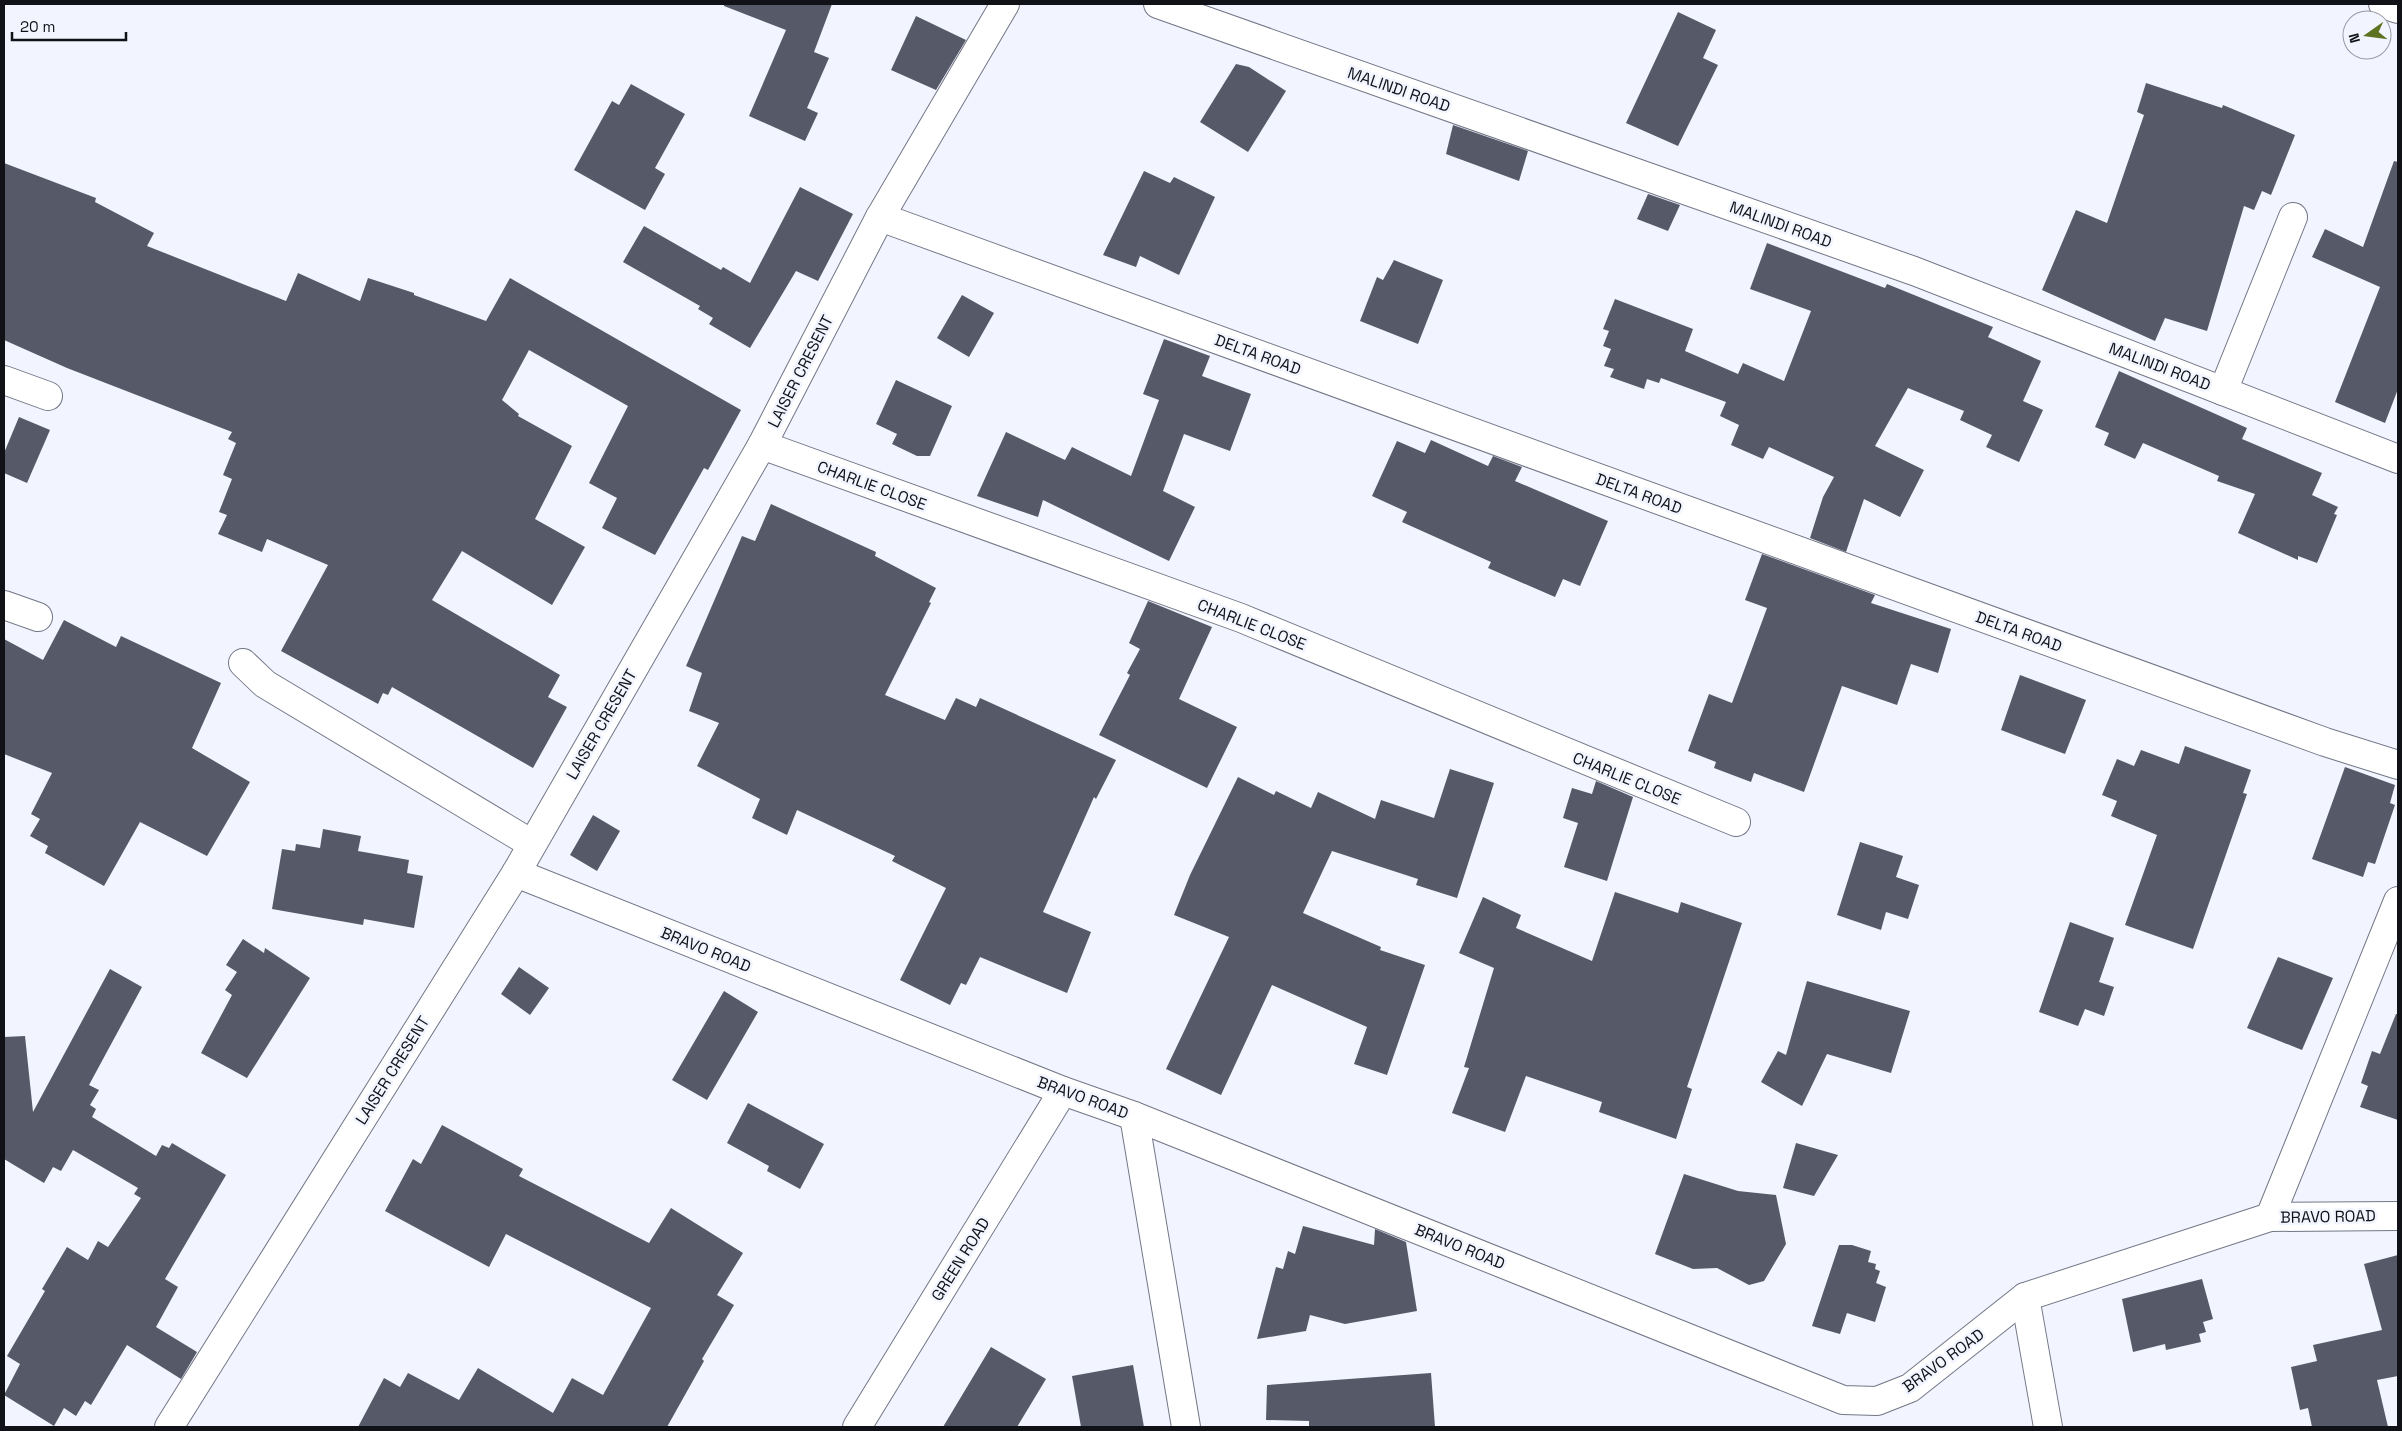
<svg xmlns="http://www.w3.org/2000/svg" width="2402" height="1431" font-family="'Space Grotesk',sans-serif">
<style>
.building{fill:#565a68}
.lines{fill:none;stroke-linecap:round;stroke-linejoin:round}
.minor-casing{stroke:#737786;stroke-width:30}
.minor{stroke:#fff;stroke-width:28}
.labels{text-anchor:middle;stroke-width:5;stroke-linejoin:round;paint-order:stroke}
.street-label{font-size:16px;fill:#101217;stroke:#f2f5ff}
</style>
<rect width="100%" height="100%" fill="#f2f5ff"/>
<g class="building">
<path d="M724,4H832L814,52L829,58L807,108L818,113L805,141L749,116L786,30L724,6Z"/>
<path d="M1678,12L1716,30L1703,58L1718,65L1678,146L1626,123Z"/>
<path d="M916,16L966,40L936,90L891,70Z"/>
<path d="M1236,64L1249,67L1286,91L1248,152L1200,122Z"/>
<path d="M2146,83L2222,108L2223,105L2295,135L2271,195L2262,191L2254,210L2244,206L2207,331L2165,318L2155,341L2042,290L2076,210L2107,223L2144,115L2137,112Z"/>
<path d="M631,84L685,114L655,168L665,174L645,210L574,170L612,101L619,105Z"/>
<path d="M1453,125L1528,151L1519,181L1446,154Z"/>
<path d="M2394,161L2398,162V389L2385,423L2335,402L2380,287L2312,257L2325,229L2363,247Z"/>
<path d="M4,163L96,198L95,202L154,233L147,246L286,301L298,273L360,301L368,278L414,293V295L486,321L510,278L741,410L708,470L704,468L655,555L602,528L617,498L589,483L628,406L529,350L502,400L519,414L518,416L572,446L535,519L585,547L552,605L462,551L432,600L560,675L548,697L567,707L533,768L392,687L388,695L383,693L378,704L281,651L328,565L267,539L262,552L218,534L227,515L219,512L232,479L223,475L236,443L228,439L232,432L67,368L4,340Z"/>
<path d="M1144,171L1170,183L1174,177L1215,197L1179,275L1140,256L1136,267L1103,255Z"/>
<path d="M800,187L853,214L818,281L796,271L750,348L709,324L713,318L698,309L700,306L623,262L644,226L721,270L723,267L750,283Z"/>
<path d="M1648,194L1680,205L1668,231L1637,219Z"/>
<path d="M1767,243L1885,288L1887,284L1993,327L1988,337L2041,361L2023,401L2043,410L2019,462L1986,447L1992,435L1960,420L1964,411L1908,388L1875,446L1924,470L1900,517L1864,499L1846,552L1810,538L1823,497L1834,477L1769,447L1763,459L1731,445L1739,425L1720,416L1726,402L1661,378L1659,383L1647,379L1644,389L1610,377L1614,369L1604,366L1611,349L1603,346L1609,331L1603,329L1615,299L1693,329L1685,351L1738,374L1743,363L1784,381L1811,311L1750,289Z"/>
<path d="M1394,260L1443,280L1418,344L1360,321L1377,277L1383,280Z"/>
<path d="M962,295L994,313L969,357L937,338Z"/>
<path d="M1164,339L1210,356L1202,376L1251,394L1230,451L1184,434L1163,491L1195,507L1169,561L1043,500L1038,517L977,496L1006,432L1065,460L1072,447L1131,476L1159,400L1143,394Z"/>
<path d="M2119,371L2247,428L2242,439L2322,473L2312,495L2338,507L2334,514L2337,515L2317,563L2298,556V560L2238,533L2255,494L2217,481L2219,476L2143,443L2135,459L2104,445L2109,433L2095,427Z"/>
<path d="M896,380L952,406L930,456H917L892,444L897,434L876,424Z"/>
<path d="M19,417L50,430L27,483L4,473V453Z"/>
<path d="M1431,440L1488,466L1493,456L1522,467L1515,481L1608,521L1580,586L1563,579L1555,597L1488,568L1491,562L1402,522L1407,512L1372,496L1397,441L1425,453Z"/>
<path d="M771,504L876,552L875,556L936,588L929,602L931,603L885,695L945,720L956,698L976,707L980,698L1116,760L1096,799L1094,797L1043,912L1091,932L1067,993L980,957L966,985L961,983L950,1005L900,980L946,888L892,861L895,856L797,810L787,835L752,818L760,799L697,766L719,723L689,711L702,673L686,666L742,536L755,541Z"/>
<path d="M1762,554L1875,595L1871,603L1951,629L1938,673L1911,664L1897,705L1842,686L1804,792L1754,773L1751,782L1714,768L1716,762L1688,751L1709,694L1732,703L1767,608L1745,600Z"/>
<path d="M1148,601L1212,627L1179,699L1237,727L1207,788L1099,735L1130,675L1127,673L1140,649L1129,643Z"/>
<path d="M64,620L116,647L121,636L221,683L192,748L250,782L207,856L140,822L104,886L45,853L48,846L30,836L40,819L31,814L52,773L4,754V639L43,660Z"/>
<path d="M2020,675L2086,700L2065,754L2001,730Z"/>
<path d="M2185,746L2251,770L2243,793L2247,794L2193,949L2125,925L2157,835L2111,816L2117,801L2102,795L2117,759L2134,766L2141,750L2179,764Z"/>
<path d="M2345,767L2395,785L2390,803L2395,805L2375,864L2368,862L2363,877L2312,859Z"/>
<path d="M1450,769L1494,783L1457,898L1416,885L1418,879L1332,851L1303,913L1381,947L1380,950L1425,965L1387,1075L1354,1064L1367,1027L1272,985L1221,1095L1166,1069L1229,937L1174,915L1190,875L1238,777L1274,795L1276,791L1311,808L1318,792L1375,819L1381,800L1434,818Z"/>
<path d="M1596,781L1633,797L1607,881L1564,867L1578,823L1563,818L1572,788L1592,794Z"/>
<path d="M593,815L620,831L597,871L570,855Z"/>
<path d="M323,829L361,836L358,851L409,860L407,873L423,876L414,928L364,919L363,925L272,909L282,849L295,851L296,844L320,848Z"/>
<path d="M1860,842L1903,856L1896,877L1919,885L1908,919L1886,912L1881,930L1837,915Z"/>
<path d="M1615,892L1678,913L1681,902L1742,923L1687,1087L1692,1089L1676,1139L1599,1112L1602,1102L1526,1076L1505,1132L1452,1113L1469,1068L1464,1067L1494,968L1459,953L1483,897L1521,915L1516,928L1592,961Z"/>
<path d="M2070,922L2114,938L2099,982L2114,987L2104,1016L2085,1009L2078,1026L2039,1012Z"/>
<path d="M243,939L264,953L265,948L310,978L247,1078L201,1053L232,995L225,990L237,972L226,965Z"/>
<path d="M2278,957L2333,978L2302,1050L2247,1028Z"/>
<path d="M519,967L549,988L530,1015L501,994Z"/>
<path d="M110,969L142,987L89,1085L99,1090L90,1105L96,1109L92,1117L156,1156L162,1145L169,1148L172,1143L226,1175L165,1279L178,1287L156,1327L197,1352L181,1379L127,1345L91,1405L85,1401L76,1416L64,1408L54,1426L4,1395L20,1364L7,1356L45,1291L42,1289L67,1247L88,1260L98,1241L108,1247L141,1198L134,1194L138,1188L73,1150L61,1171L53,1167L44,1183L4,1159V1037L25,1036L33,1112Z"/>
<path d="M1807,981L1910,1011L1891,1073L1827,1054L1802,1106L1761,1082L1778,1051L1786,1055Z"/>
<path d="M724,991L758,1012L707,1100L672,1080Z"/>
<path d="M2396,1014H2398V1120L2360,1107L2368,1086L2361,1083L2372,1051L2380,1054Z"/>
<path d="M748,1103L824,1144L800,1189L767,1171L769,1166L727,1143Z"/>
<path d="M442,1125L523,1169L519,1176L649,1243L671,1208L743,1253L717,1295L734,1305L702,1359L704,1361L667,1427H358L384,1378L400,1387L408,1373L459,1400L478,1368L553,1413L572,1378L603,1395L651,1308L506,1234L489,1267L385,1211L413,1159L421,1164Z"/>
<path d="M1796,1143L1838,1155L1814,1196L1783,1188Z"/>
<path d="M1684,1174L1738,1191L1776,1195L1786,1244L1764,1281L1749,1285L1717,1268L1693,1269L1655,1254Z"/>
<path d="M1303,1226L1374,1245L1375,1229L1406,1242L1417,1311L1345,1324L1310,1315L1306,1331L1257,1339L1276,1267L1283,1269L1288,1251L1295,1254Z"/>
<path d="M1839,1245H1852L1871,1251L1868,1262L1876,1264L1875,1269L1880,1271L1876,1283L1886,1287L1875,1322L1847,1313L1840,1334L1812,1326Z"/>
<path d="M2398,1255V1376L2377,1380L2388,1427H2312L2308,1408L2300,1410L2291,1367L2317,1361L2313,1345L2382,1330L2364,1264Z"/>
<path d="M2202,1279L2213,1319L2203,1322L2206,1332L2199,1334L2201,1342L2166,1350L2165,1344L2133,1352L2122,1299Z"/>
<path d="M991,1347L1046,1379L1017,1427H943Z"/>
<path d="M1133,1365L1144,1427H1081L1072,1376Z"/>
<path d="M1431,1373L1435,1427H1309V1421L1266,1420L1267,1385Z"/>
</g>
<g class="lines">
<g class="minor-casing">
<g id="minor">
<path d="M1158,4L1914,271L2398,459"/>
<path d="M2383,4L2398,9"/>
<path d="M880,217L2325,742L2398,765"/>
<path d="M4,380L48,396"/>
<path d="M2223,391L2293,217"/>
<path d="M762,445L1241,618L1736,822"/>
<path d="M4,605L38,617"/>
<path d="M243,663L265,684L532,844"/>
<path d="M516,873L1063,1091L1134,1116L1843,1400L1877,1401L1910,1388L2025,1297L2270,1217L2398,1216"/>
<path d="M1134,1116L1186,1427"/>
<path d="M2270,1217L2398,901"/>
<path d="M2025,1297L2048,1427"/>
<path d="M169,1427L516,873L762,445L880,217L1005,4"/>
<path d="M857,1427L1063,1091"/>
</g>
</g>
<use href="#minor" class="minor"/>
</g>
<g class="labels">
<g class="street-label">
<text transform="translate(1399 89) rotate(19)" y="6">MALINDI ROAD</text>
<text transform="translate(1781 224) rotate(20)" y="6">MALINDI ROAD</text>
<text transform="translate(1258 354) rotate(20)" y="6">DELTA ROAD</text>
<text transform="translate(2160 366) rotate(21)" y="6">MALINDI ROAD</text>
<text transform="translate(800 371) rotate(-63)" y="6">LAISER CRESENT</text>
<text transform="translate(872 485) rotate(20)" y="6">CHARLIE CLOSE</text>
<text transform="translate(1639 493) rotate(20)" y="6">DELTA ROAD</text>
<text transform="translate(1252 624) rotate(21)" y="6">CHARLIE CLOSE</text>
<text transform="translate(2019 631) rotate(20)" y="6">DELTA ROAD</text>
<text transform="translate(601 724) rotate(-60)" y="6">LAISER CRESENT</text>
<text transform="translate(1627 778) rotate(22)" y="6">CHARLIE CLOSE</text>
<text transform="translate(706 949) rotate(22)" y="6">BRAVO ROAD</text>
<text transform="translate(392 1070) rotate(-58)" y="6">LAISER CRESENT</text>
<text transform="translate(1083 1097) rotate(20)" y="6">BRAVO ROAD</text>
<text transform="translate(2328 1216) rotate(-1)" y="6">BRAVO ROAD</text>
<text transform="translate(1460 1246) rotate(22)" y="6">BRAVO ROAD</text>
<text transform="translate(960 1259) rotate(-58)" y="6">GREEN ROAD</text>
<text transform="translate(1943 1360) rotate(-36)" y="6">BRAVO ROAD</text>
</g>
</g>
<rect width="2402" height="1431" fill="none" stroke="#101217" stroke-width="10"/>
<g transform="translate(2367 35) rotate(256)"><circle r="24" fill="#f2f5ff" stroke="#989aa2"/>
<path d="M0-4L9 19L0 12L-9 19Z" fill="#5e7322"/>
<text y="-8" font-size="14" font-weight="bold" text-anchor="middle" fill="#101217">N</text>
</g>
<path d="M12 32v8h114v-8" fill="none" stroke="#101217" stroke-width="2.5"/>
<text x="20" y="32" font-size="15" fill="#101217" stroke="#f2f5ff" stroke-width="4" paint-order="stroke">20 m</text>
</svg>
